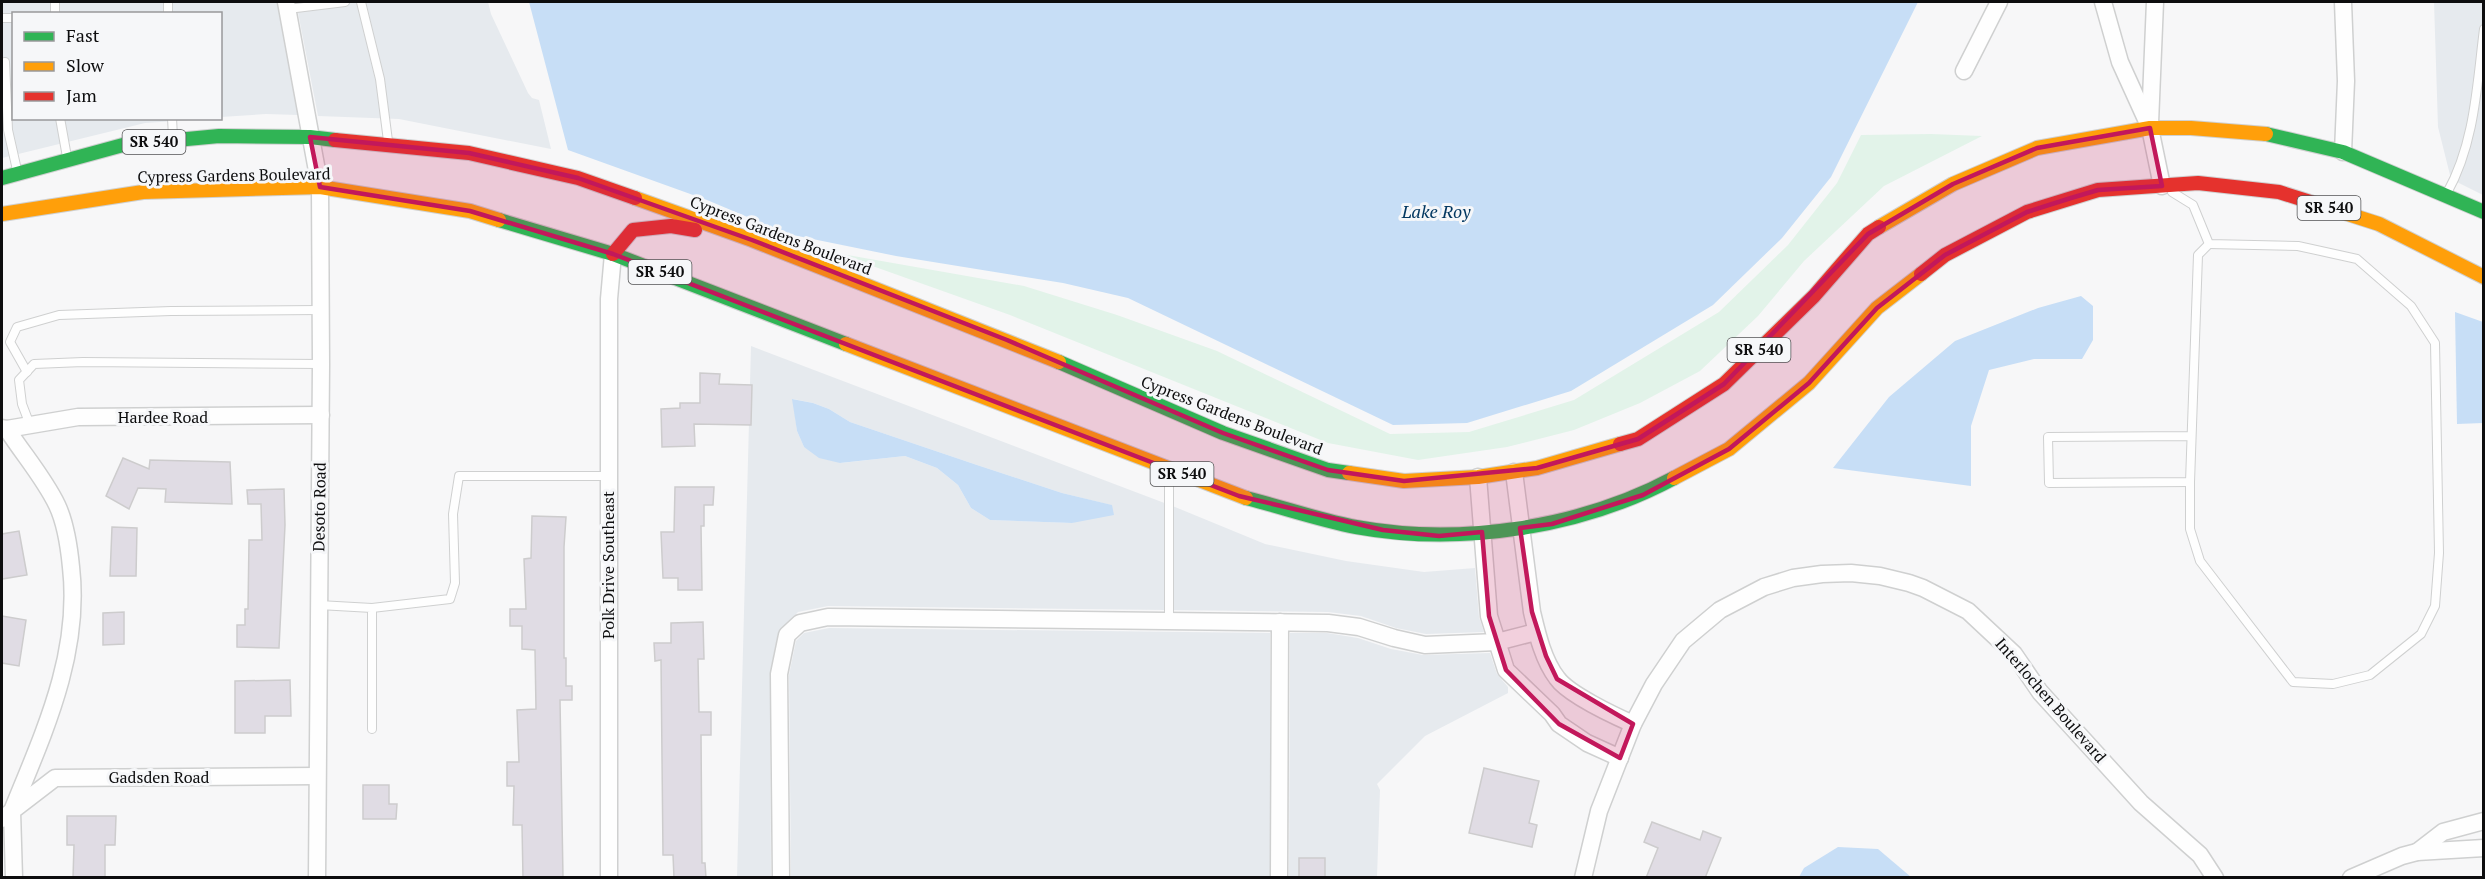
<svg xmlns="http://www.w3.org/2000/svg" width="2485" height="879" font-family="'PT Serif',serif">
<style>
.built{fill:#e6eaee;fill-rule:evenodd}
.green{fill:#e2f3e9}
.water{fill:#c7def6}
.building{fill:#e0dce4;stroke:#cdcccd;stroke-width:1.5}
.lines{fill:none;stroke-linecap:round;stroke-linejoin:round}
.lane-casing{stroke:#cfd0d0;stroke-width:10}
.street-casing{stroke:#cfd0d0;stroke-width:19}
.fast-casing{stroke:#cfd0d0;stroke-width:16}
.slow-casing{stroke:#cfd0d0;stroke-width:16}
.jam-casing{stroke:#cfd0d0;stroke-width:16}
.lane{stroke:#fefefe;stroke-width:8}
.street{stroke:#fefefe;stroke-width:16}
.fast{stroke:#30b455;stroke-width:14}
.slow{stroke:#ff9f0a;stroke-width:14}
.jam{stroke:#e5322d;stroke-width:14}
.marked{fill:#c2185b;fill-opacity:0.2;stroke:#c2185b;stroke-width:4.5;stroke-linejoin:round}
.labels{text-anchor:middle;stroke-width:6;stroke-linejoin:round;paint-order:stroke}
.shield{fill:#f6f7f9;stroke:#535354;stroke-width:1.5}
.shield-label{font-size:15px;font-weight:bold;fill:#0d0d0e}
.street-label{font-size:16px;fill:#0d0d0e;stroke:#f6f7f9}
.water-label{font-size:18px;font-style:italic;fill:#033861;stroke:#f6f7f9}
</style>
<rect width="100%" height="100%" fill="#f7f7f8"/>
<g class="built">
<path d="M2,2H277L298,115L266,114L221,117L220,14H14V118L206,119L145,123L2,158Z"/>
<path d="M296,2H488L491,14L528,93L532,98L539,100L551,149L399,119L318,116Z"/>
<path d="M2434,2H2483V195L2451,179L2438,127Z"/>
<path d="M751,346L1175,507L1265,544L1346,561L1424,572L1475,568L1479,617L1484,632L1426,634L1396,628L1361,616L1328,612L828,606L798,612L778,633L770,672L771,877L737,878ZM793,399L813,403L829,409L850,422L977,465L1062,493L1111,505L1072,523L990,520L971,508L958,485L937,468L905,456L841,463L804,447L797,431Z"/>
<path d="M829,628L1270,633V877L791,878L789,675L796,641L804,633Z"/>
<path d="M1290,633H1327L1358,638L1391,649L1423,655L1490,653L1497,674L1508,687V693L1425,736L1377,784L1380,790L1377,877L1289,878Z"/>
</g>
<path class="green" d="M1931,134L1982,136L1884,186L1804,261L1758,316L1700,371L1640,403L1574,430L1507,447L1418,460L1328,443L1010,315L836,253L1024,286L1117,315L1217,351L1390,434L1469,432L1574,400L1719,312L1788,245L1837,183L1861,135Z"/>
<g class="water">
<path d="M529,2H1918L1831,177L1782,238L1713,305L1571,391L1467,423L1393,425L1128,298L1063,283L896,256L788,234L707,200L568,150Z"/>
<path d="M2081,296L2093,306V340L2082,359H2034L1989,370L1971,426V486L1833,468L1889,397L1955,341L2038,308Z"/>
<path d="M2455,312L2483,322V423L2457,424Z"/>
<path d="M792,399L813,403L829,409L850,422L977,465L1062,493L1112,505L1114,515L1072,523L990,520L971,508L958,485L937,468L905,456L840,463L819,458L804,447L797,431Z"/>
<path d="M1838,847L1878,849L1911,877H1799L1804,868Z"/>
</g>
<g class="building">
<path d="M700,373L720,374L719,384L752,385L751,425L694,424L695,446L662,447L661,409L680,408V403H700Z"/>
<path d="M123,458L149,469L150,460L230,462L232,504L165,502L166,489L138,488L129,509L106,496Z"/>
<path d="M675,487H714L713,505H704V526H701L702,590H678V578H663L661,532H674Z"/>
<path d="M284,489L285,525L279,648L237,647V625H245V609H248L249,540H262L261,504H248L247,490Z"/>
<path d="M532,516L566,517L564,547V658H566V686H572V700H560L563,878H523L522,825H513L514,786H507V762H519L517,710L536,709L535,650L522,649V626H510V609H526L524,559L531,558Z"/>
<path d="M112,527L137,528L136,576H110Z"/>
<path d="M19,531L27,575L2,579V534Z"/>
<path d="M124,612V644L103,645V613Z"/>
<path d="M2,616L26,620L19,666L2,663Z"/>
<path d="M703,622L704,659H698L699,712H711V735H701L702,863H705L706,878H674L673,855H663L661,660L655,661L654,643H671V623Z"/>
<path d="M290,680L291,716H265V733H235V681Z"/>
<path d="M1484,768L1539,781L1529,823L1537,825L1532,847L1469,833Z"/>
<path d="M363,785H389V804H397L396,819H363Z"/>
<path d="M67,816H116L115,845H105V878H73L74,845H67Z"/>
<path d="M1652,822L1700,840L1703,831L1721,838L1705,878H1646L1658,848L1644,842Z"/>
<rect x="1299" y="858" width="26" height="20"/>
</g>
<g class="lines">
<g class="lane-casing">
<g id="lane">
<path d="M55,2V14"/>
<path d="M168,2V14"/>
<path d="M361,2L380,79L388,141"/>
<path d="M288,9L345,2"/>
<path d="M2,18H14"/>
<path d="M5,62L8,130L17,170"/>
<path d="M60,118L67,157"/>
<path d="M172,118L173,137"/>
<path d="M2172,192L2193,205L2209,244L2298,246L2357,259L2411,306L2435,343L2439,553L2435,606L2421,634L2370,675L2333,684L2293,682L2200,561L2190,529V482"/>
<path d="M2447,193C2475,143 2477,84 2484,29"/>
<path d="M27,372L10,342L17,327L59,315L171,311L321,310"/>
<path d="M30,425L22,404L19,380L34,364L83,362L321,364"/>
<path d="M2191,436L2048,437L2049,483L2190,482L2198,255L2209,244"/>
<path d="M1169,472V621"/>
<path d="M319,605L372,608V729"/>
<path d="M372,608L450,599L455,583L453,514L459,476H608"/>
</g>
</g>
<g class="street-casing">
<g id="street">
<path d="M286,2L320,187L321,364L317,878"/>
<path d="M2103,2L2120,62L2150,128L2162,186"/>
<path d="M1964,71L1999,2"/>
<path d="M2150,123L2155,2"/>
<path d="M2343,152L2346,81L2343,2"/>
<path d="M2,428L7,429C23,454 44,478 57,505C66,524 69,546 71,567C81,654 44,732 12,811L2,819"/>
<path d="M7,429L78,417L321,415"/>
<path d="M1514,472L1532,612C1537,633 1543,660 1557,678C1568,694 1615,716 1633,724"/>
<path d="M1478,477L1489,616L1506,670L1552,714L1559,724L1587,743L1620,758"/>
<path d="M2417,852L2443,832L2484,821"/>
<path d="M14,878L12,811L55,778L317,776"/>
<path d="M609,878V299L613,254"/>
<path d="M781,878L779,674L787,635L800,623L828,617L1328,623L1359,627L1394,638L1425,645L1497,642L1536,632"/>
<path d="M1279,878L1280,622"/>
<path d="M1583,878L1599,811L1633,724L1654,684L1683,641L1720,610L1764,587L1793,578L1822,574L1851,573L1880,576L1909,583L1923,588L1968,611L2014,654L2040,692L2141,803L2200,855L2215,878"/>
<path d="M2351,878L2402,856L2417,852L2484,848"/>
</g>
</g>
<g class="fast-casing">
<g id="fast">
<path d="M2266,134L2343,152L2484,212"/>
<path d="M2,178L123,145L219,136L310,137L335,140"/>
<path d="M499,220L613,254L846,344"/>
<path d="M1059,362L1223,433L1328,470L1349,473"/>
<path d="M1246,498C1282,507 1319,520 1356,527C1460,546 1581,528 1674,478"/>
</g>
</g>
<g class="slow-casing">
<g id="slow">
<path d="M635,198L752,240L1059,362"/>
<path d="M2323,206L2379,224L2484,277"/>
<path d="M2,214L143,192L320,187L470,211L499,220"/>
<path d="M1879,227L1953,184L2037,148L2150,128H2191L2266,134"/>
<path d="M846,344L1246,498"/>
<path d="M1349,473L1404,481L1478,477L1537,468L1620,444"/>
<path d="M1674,478L1729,449L1809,383L1877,308L1921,274"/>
</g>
</g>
<g class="jam-casing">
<g id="jam">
<path d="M335,140L469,153L578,178L635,198"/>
<path d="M613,254L633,230L671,226L695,230"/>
<path d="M1921,274L1945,255L2027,212L2098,190L2198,183L2279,192L2323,206"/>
<path d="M1620,444L1638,439L1724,384L1814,296L1868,234L1879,227"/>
</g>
</g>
<use href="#lane" class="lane"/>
<use href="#street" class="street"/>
<use href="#fast" class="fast"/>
<use href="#slow" class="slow"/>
<use href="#jam" class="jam"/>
</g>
<path class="marked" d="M2150,128L2162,186L2098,190L2071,198L2027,212L1945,255L1877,308L1809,383L1729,449L1643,495L1552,524L1520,528L1532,612L1546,656L1557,679L1633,724L1620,758L1559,724L1506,670L1489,616L1482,532L1439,536L1383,530L1239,496L613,254L470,211L320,187L310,137L469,153L578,178L752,240L1007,340L1223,433L1328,470L1404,481L1537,468L1638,439L1724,384L1868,234L1953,184L2037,148Z"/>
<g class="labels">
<g class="shield">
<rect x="122.5" y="130" width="63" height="24" rx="4.5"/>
<rect x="2297.5" y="196" width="63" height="24" rx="4.5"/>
<rect x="628.5" y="260" width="63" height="24" rx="4.5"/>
<rect x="1727.5" y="338" width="63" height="24" rx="4.5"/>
<rect x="1150.5" y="462" width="63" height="24" rx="4.5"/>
</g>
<g class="shield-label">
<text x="154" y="147">SR 540</text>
<text x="2329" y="213">SR 540</text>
<text x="660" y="277">SR 540</text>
<text x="1759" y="355">SR 540</text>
<text x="1182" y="479">SR 540</text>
</g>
<g class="street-label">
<text transform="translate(234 175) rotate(-1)" y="6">Cypress Gardens Boulevard</text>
<text transform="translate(781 235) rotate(21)" y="6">Cypress Gardens Boulevard</text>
<text transform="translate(1232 415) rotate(21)" y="6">Cypress Gardens Boulevard</text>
<text x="163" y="423">Hardee Road</text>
<text transform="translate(319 507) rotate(-89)" y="6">Desoto Road</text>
<text transform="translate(608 565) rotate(-90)" y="6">Polk Drive Southeast</text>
<text transform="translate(2051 700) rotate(49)" y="6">Interlochen Boulevard</text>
<text x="159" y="783">Gadsden Road</text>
</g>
<g class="water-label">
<text x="1436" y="218">Lake Roy</text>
</g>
</g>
<rect width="2485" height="879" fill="none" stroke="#0d0d0e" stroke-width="6"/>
<rect x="12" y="12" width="210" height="108" fill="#f6f7f9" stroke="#99999b" stroke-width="1.5"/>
<rect x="24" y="32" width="30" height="9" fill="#30b455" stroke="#99999b" stroke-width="1.5"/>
<text x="66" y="42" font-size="18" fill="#0d0d0e">Fast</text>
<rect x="24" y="62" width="30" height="9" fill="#ff9f0a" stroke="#99999b" stroke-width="1.5"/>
<text x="66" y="72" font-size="18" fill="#0d0d0e">Slow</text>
<rect x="24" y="92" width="30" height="9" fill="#e5322d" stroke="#99999b" stroke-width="1.5"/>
<text x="66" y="102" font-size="18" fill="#0d0d0e">Jam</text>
</svg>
